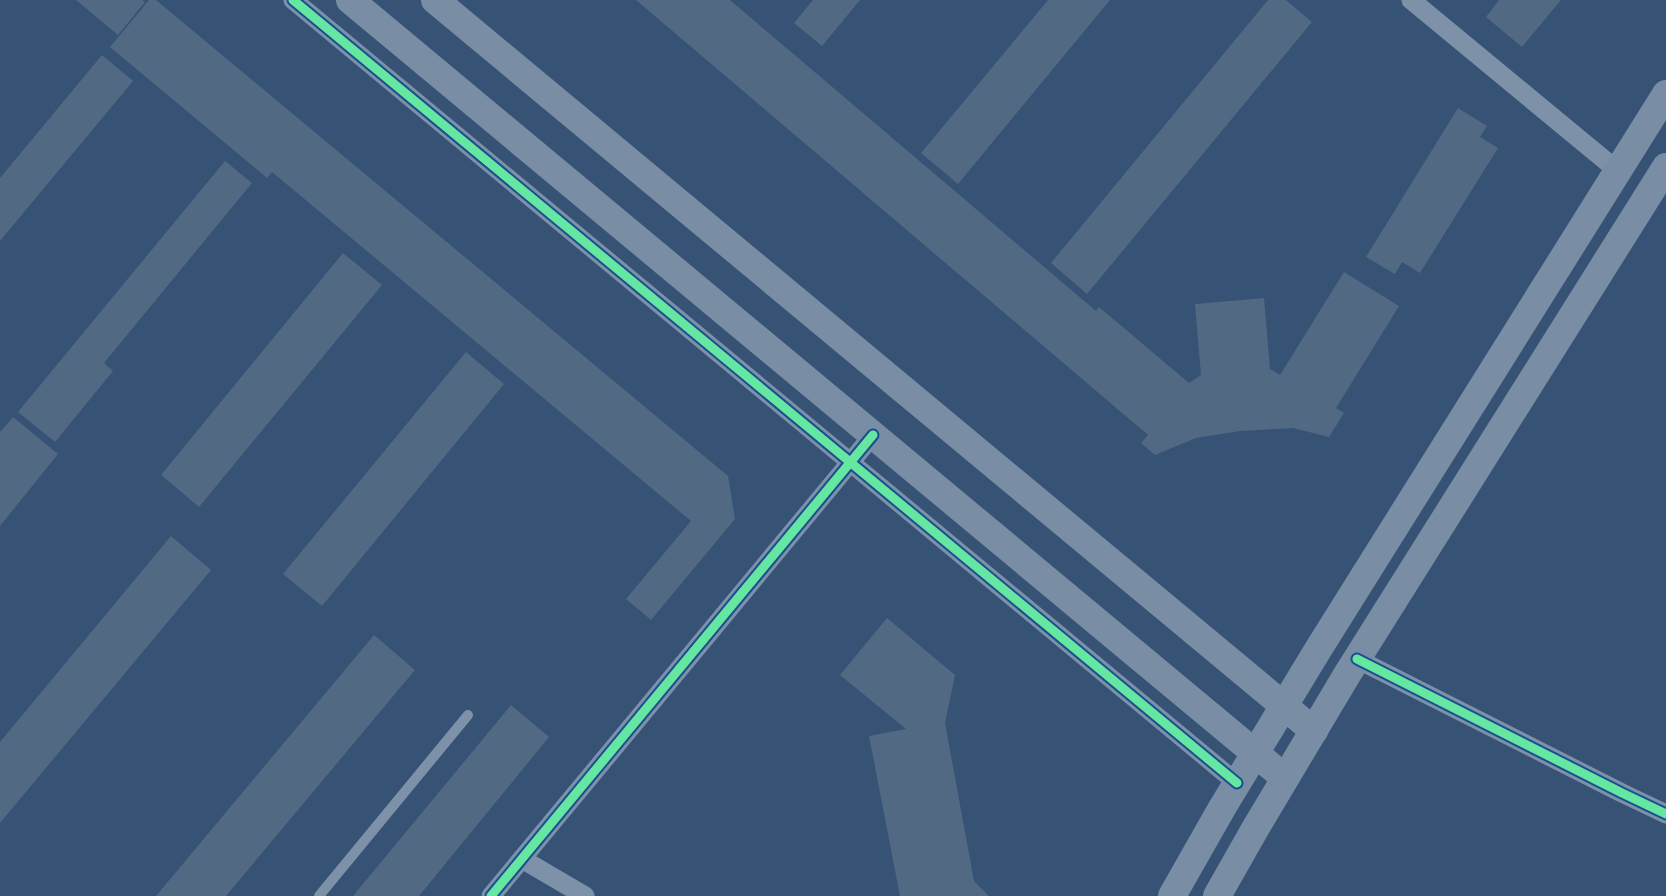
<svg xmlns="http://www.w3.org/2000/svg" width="1666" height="896" font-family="'DejaVu Sans',sans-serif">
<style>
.building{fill:#526984}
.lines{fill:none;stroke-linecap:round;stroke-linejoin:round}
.service{stroke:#7d92a8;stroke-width:10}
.minor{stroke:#7d92a8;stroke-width:19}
.secondary{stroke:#798da4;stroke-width:28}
.cycleway-casing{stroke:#1b4f8f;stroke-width:13}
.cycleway{stroke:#66e7a1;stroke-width:9}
</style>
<rect width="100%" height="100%" fill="#365274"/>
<g class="building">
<path d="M76,0H142L145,2L118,35Z"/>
<path d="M149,0H156L728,476L735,519L651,620L626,599L691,521L272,172L267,178L110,47Z"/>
<path d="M636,0H730L1096,311L1099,307L1189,383L1201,375L1195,304L1264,298L1270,369L1280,375L1344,272L1399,306L1336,408L1344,413L1329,437L1293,428L1240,431L1196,438L1155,455L1141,443L1148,435Z"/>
<path d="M813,0H860L822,46L794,23Z"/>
<path d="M1048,0H1110L958,184L921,153Z"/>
<path d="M1268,0H1286L1312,22L1087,294L1051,263Z"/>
<path d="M1499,0H1561L1522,47L1486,17Z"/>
<path d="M102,55L133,81L0,241V178Z"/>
<path d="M1458,108L1487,126L1480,137L1498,148L1420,273L1402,262L1395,274L1366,257Z"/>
<path d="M225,161L252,183L104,363L113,371L55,442L18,412Z"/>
<path d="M343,253L382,285L199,507L161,475Z"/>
<path d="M466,352L504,384L322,606L283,574Z"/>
<path d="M13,417L58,454L0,526V432Z"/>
<path d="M171,536L211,570L0,823V742Z"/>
<path d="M887,618L955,675L945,723L974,881L989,896H900L869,736L906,729L840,675Z"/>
<path d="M374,635L415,670L226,896H156Z"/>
<path d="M511,705L549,737L419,896H353Z"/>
</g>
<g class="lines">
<path class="service" d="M319,896L468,715"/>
<g class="minor">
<path d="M293,0L1237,783"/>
<path d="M1411,0L1618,171"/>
<path d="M1357,659L1622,793L1666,814"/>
<path d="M522,859L585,896"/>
<path d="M491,896L873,435"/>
</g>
<g class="secondary">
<path d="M350,0L1285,778"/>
<path d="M435,0L1314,731"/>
<path d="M1172,896L1222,808L1319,648L1666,94"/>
<path d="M1217,896L1255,829L1348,673L1666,167"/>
</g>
<g class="cycleway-casing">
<g id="cycleway">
<path d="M293,0L1237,783"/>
<path d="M1357,659L1622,793L1666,814"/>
<path d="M491,896L873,435"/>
</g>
</g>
<use href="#cycleway" class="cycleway"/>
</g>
</svg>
